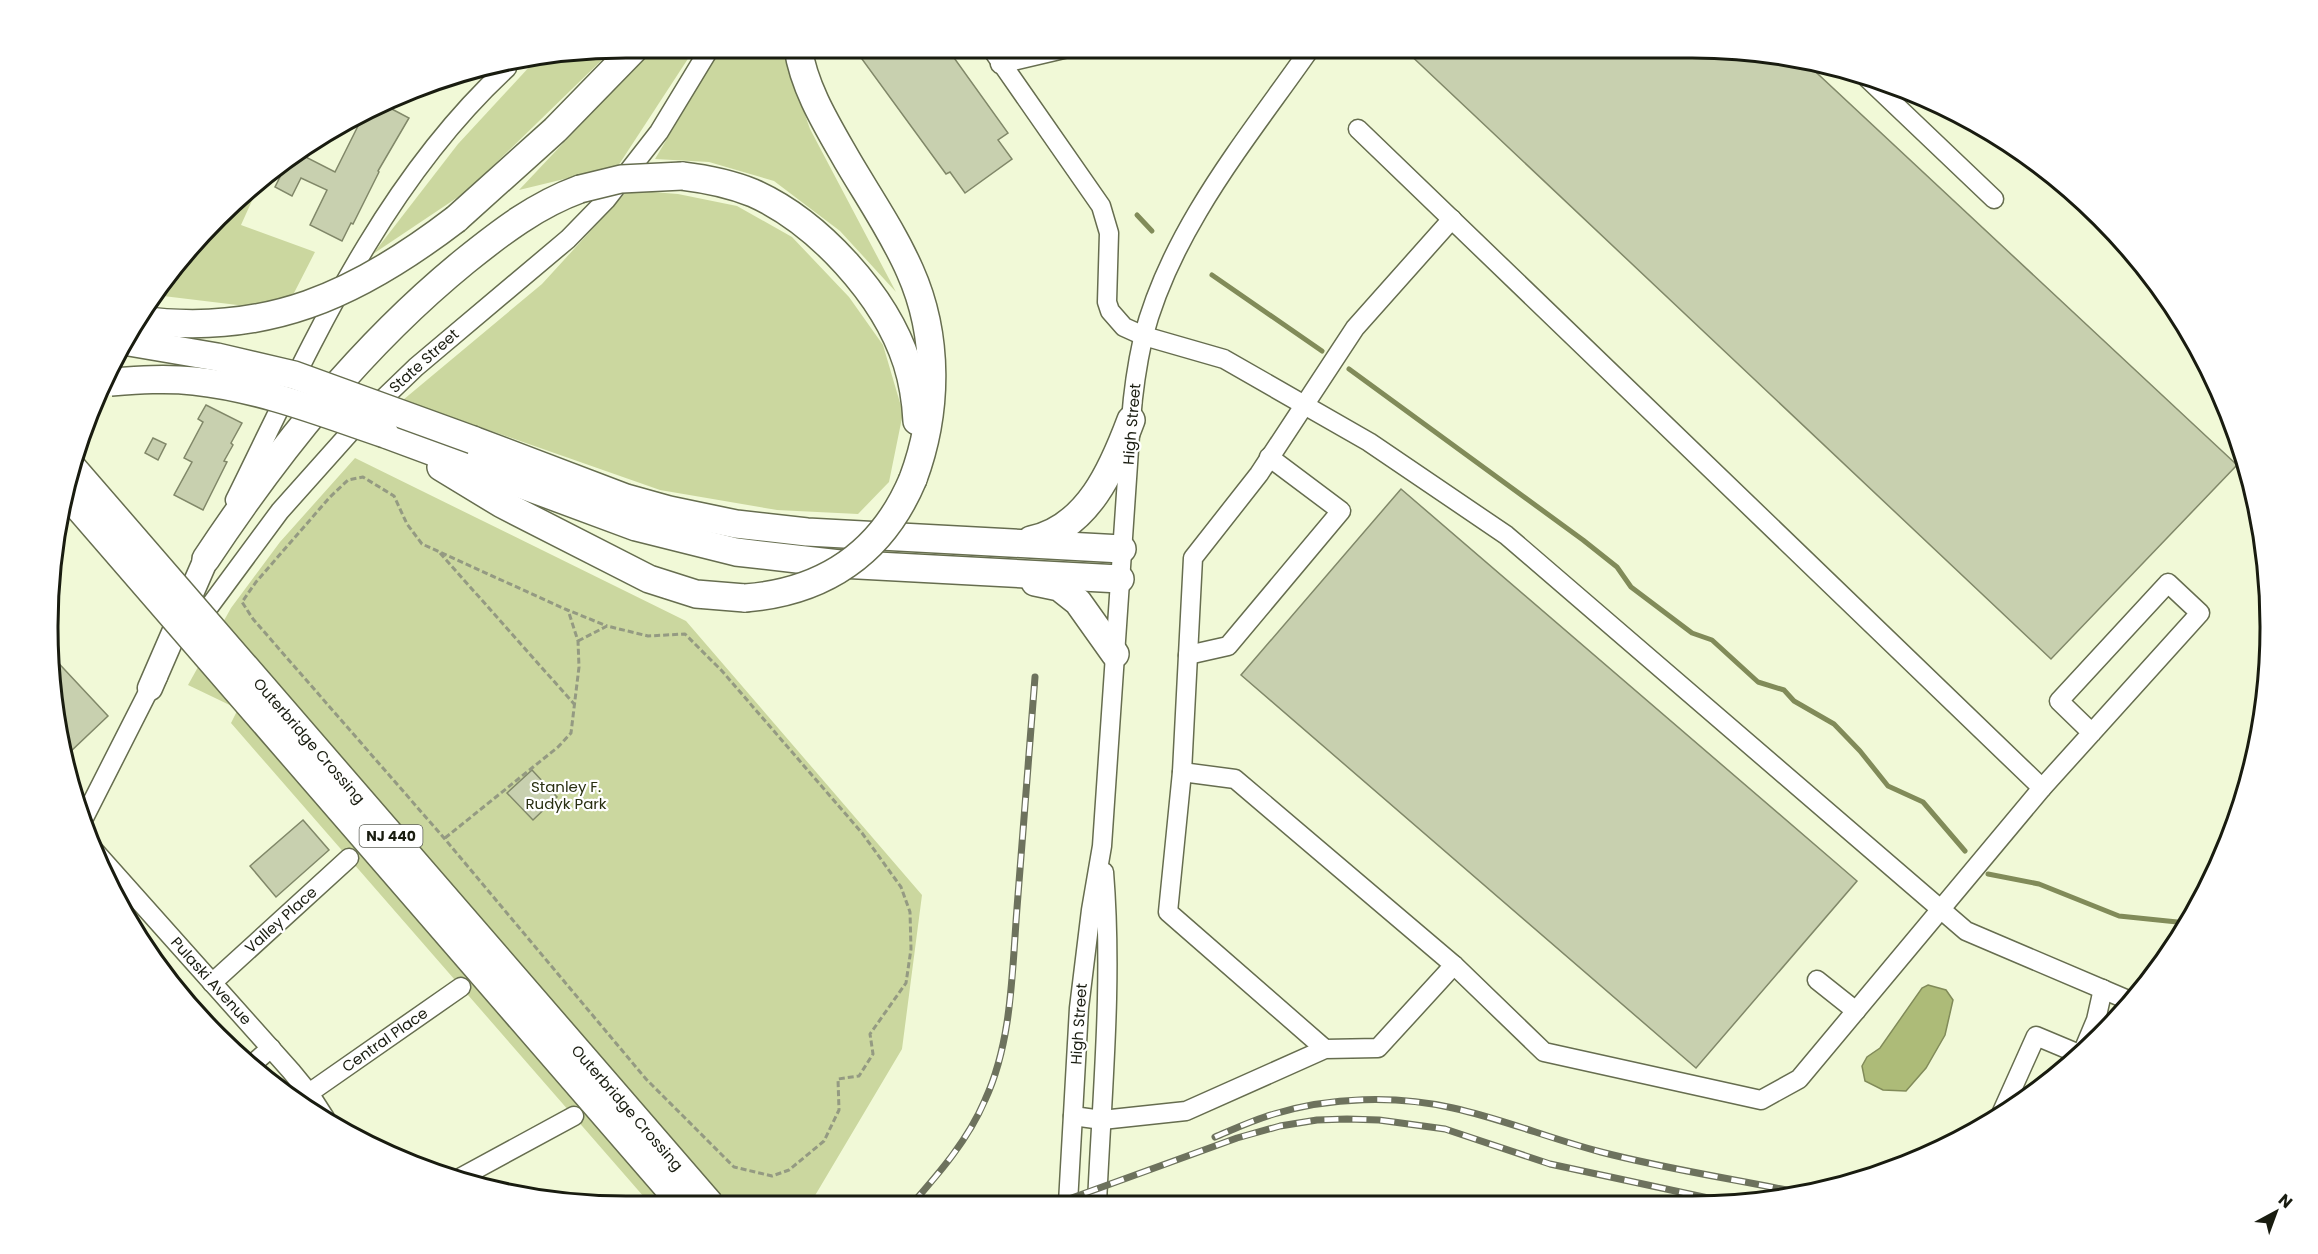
<svg xmlns="http://www.w3.org/2000/svg" width="2318" height="1254" font-family="Poppins,sans-serif">
<style>
.green{fill:#cbd79f}
.water{fill:#adbb78;stroke:#818b59;stroke-width:1.5}
.lines{fill:none;stroke-linecap:round;stroke-linejoin:round}
.stream{stroke:#818b59;stroke-width:5}
.building{fill:#c8d0af;stroke:#818869;stroke-width:1.5}
.minor-casing{stroke:#666d4f;stroke-width:21}
.major-casing{stroke:#666d4f;stroke-width:27}
.highway-casing{stroke:#666d4f;stroke-width:30}
.path{stroke:#949a82;stroke-width:3;stroke-dasharray:6 3;stroke-linecap:butt}
.minor{stroke:#fff;stroke-width:18}
.major{stroke:#fff;stroke-width:24}
.highway{stroke:#fff;stroke-width:27}
.rail-casing{stroke:#6d725d;stroke-width:7}
.rail{stroke:#fff;stroke-width:4.5;stroke-dasharray:14;stroke-linecap:butt}
.highway-bridge-casing{stroke:#666d4f;stroke-width:30;stroke-linecap:butt}
.highway-bridge{stroke:#fff;stroke-width:27}
.labels{text-anchor:middle;stroke-width:4.5;stroke-linejoin:round;paint-order:stroke}
.shield{fill:#fff;stroke:#5e6058;stroke-width:1.5}
.shield-label{font-size:14px;font-weight:bold;fill:#191c10}
.street-label{font-size:15px;fill:#191c10;stroke:#fff}
.park-label{font-size:15px;fill:#282e10;stroke:#fff}
.rim{fill:none;stroke:#191c10;stroke-width:3}
</style>
<rect width="100%" height="100%" fill="#f1f9d7"/>
<g class="green">
<path d="M653,48H695L618,166L519,190Z"/>
<path d="M721,48H782L810,129L896,292L840,231L774,181L709,162L655,159Z"/>
<path d="M611,51L467,191L373,254L458,144L531,65Z"/>
<path d="M260,183L241,225L315,252L294,293L263,308L155,295Z"/>
<path d="M628,190L678,194L737,206L792,237L849,297L883,345L903,413L889,482L858,514L777,510L660,490L403,400L542,284Z"/>
<path d="M355,458L686,621L922,895L902,1049L810,1204L651,1205L231,723L238,709L188,685L231,608L280,542Z"/>
</g>
<path class="water" d="M1928,985L1946,990L1953,1000L1945,1035L1926,1068L1906,1091L1883,1090L1865,1081L1862,1066L1867,1057L1880,1048L1922,988Z"/>
<g class="lines">
<g class="stream">
<path d="M1137,215L1152,231"/>
<path d="M1212,275L1322,351"/>
<path d="M1349,369L1583,540L1617,567L1631,587L1692,633L1712,640L1758,682L1784,690L1794,701L1834,724L1860,751L1888,786L1923,802L1965,851"/>
<path d="M1988,874L2039,884L2119,916L2187,923"/>
</g>
</g>
<g class="building">
<path d="M869,48H947L1008,133L998,140L1012,159L965,193L950,172L946,174L859,55Z"/>
<path d="M1404,49H1729L1805,62L2237,465L2051,659Z"/>
<path d="M388,107L409,118L378,171L379,172L353,224L351,223L342,241L310,225L327,190L301,178L292,196L275,187L288,161L300,154L335,172L360,122Z"/>
<path d="M206,405L242,423L231,443L233,445L224,461L227,462L203,510L174,495L192,462L184,458L203,422L198,419Z"/>
<path d="M153,438L166,444L158,460L145,453Z"/>
<path d="M1401,489L1857,881L1696,1068L1241,675Z"/>
<path d="M50,654L108,716L70,752L49,665Z"/>
<path d="M532,770L557,797L533,820L507,793Z"/>
<path d="M303,820L329,850L276,897L250,866Z"/>
</g>
<g class="lines">
<g class="minor-casing">
<g id="minor">
<path d="M991,48L1101,206L1109,233L1107,302L1110,311L1124,327L1144,336L1224,359L1369,442L1506,535L1966,931L2128,1000"/>
<path d="M1000,64L1068,48"/>
<path d="M1867,78L1994,199"/>
<path d="M1358,129L2042,788"/>
<path d="M235,500C310,348 380,185 507,68"/>
<path d="M195,626L280,511L363,418L416,367L568,239L606,200L659,132L710,48"/>
<path d="M1188,655L1228,646L1341,511L1269,457"/>
<path d="M1182,772L1193,558L1259,474L1355,328L1452,219"/>
<path d="M85,816L150,688L158,677"/>
<path d="M92,848L291,1071L309,1093L325,1118"/>
<path d="M1454,965L1544,1052L1761,1100L1799,1079L2042,788L2200,613L2168,583L2059,701L2092,733"/>
<path d="M1817,980L1856,1011"/>
<path d="M212,983L349,858"/>
<path d="M2083,1051L2096,1020L2103,989"/>
<path d="M256,1061L271,1048"/>
<path d="M309,1093L461,987"/>
<path d="M2001,1114L2036,1036L2079,1054"/>
<path d="M1073,1116L1102,1120L1186,1111L1325,1049L1378,1048L1454,965L1235,779L1182,772L1168,912L1325,1049"/>
<path d="M458,1179L574,1116"/>
<path d="M1068,1203L1079,1008L1091,910L1102,846L1131,420C1133,392 1137,365 1143,338C1171,229 1247,139 1310,49"/>
<path d="M1097,1203C1102,1092 1113,983 1104,872"/>
</g>
</g>
<g class="major-casing">
<path id="major" d="M150,688L206,559"/>
</g>
<g class="highway-casing">
<g id="highway">
<path d="M798,48C804,88 827,125 847,160C868,196 893,232 910,271C939,336 938,412 913,479"/>
<path d="M682,176C707,179 731,184 753,193C818,222 885,295 907,363C913,382 916,401 917,421"/>
<path d="M456,219L555,130L635,48"/>
<path d="M385,434L636,527L736,552L840,564L1120,579"/>
<path d="M473,440L626,498L669,510L736,524L807,532L1122,549"/>
<path d="M441,467L502,504L649,579L696,594L745,598"/>
<path d="M1031,540C1088,528 1113,468 1131,420"/>
<path d="M206,559C279,449 362,345 465,261C501,232 536,205 580,189"/>
<path d="M1035,582L1059,587L1078,602L1115,654"/>
</g>
</g>
<g class="path">
<path d="M440,553L575,705"/>
<path d="M578,641L607,626L648,636L685,634L722,671L862,833L901,887L910,912L911,949L906,983L870,1034L873,1054L859,1076L838,1079L839,1110L824,1141L789,1170L772,1176L734,1167L646,1079L444,838L253,619L242,602L256,582L330,497L348,480L363,477L394,496L407,524L422,544L565,609L607,626"/>
<path d="M445,838L558,747L571,733L579,667L578,641L568,610"/>
</g>
<use href="#minor" class="minor"/>
<use href="#major" class="major"/>
<use href="#highway" class="highway"/>
<g class="rail-casing">
<g id="rail">
<path d="M1215,1137C1234,1129 1253,1120 1274,1114C1330,1097 1396,1095 1453,1108C1503,1119 1551,1139 1601,1152C1666,1169 1734,1179 1801,1193"/>
<path d="M1058,1203L1237,1138L1280,1126L1317,1120L1347,1119L1379,1120L1445,1129L1550,1164L1722,1201"/>
<path d="M912,1204C940,1172 968,1140 985,1100C1012,1042 1012,972 1017,908C1023,831 1029,754 1035,677"/>
</g>
</g>
<use href="#rail" class="rail"/>
<g class="highway-bridge-casing">
<g id="highway-bridge">
<path d="M580,189L621,179L682,176"/>
<path d="M139,320C266,337 357,295 456,219"/>
<path d="M129,342L217,357L294,375L473,440"/>
<path d="M111,382C138,380 166,378 194,381C260,388 323,413 385,434"/>
<path d="M72,467L710,1204"/>
<path d="M66,493L682,1204"/>
<path d="M745,598C824,592 882,553 913,479"/>
</g>
</g>
<use href="#highway-bridge" class="highway-bridge"/>
</g>
<g class="labels">
<rect class="shield" x="359.5" y="825" width="63" height="22" rx="4.5"/>
<g class="shield-label">
<text x="391" y="841">NJ 440</text>
</g>
<g class="street-label">
<text transform="translate(424 361) rotate(-42)" y="5">State Street</text>
<text transform="translate(1132 424) rotate(-85)" y="5">High Street</text>
<text transform="translate(309 741) rotate(49)" y="5">Outerbridge Crossing</text>
<text transform="translate(281 920) rotate(-42)" y="5">Valley Place</text>
<text transform="translate(211 981) rotate(48)" y="5">Pulaski Avenue</text>
<text transform="translate(1079 1024) rotate(-86)" y="5">High Street</text>
<text transform="translate(385 1040) rotate(-35)" y="5">Central Place</text>
<text transform="translate(627 1108) rotate(49)" y="5">Outerbridge Crossing</text>
</g>
<g class="park-label">
<text x="566" y="792">Stanley F.<tspan x="566" dy="17">Rudyk Park</tspan></text>
</g>
</g>
<path d="M0 0H2318V1254H0ZM626 58H1692A568 568 0 0 1 2260 626V628A568 568 0 0 1 1692 1196H626A568 568 0 0 1 58 628V626A568 568 0 0 1 626 58Z" fill="#fff" fill-rule="evenodd"/>
<path class="rim" d="M626 58H1692A568 568 0 0 1 2260 626V628A568 568 0 0 1 1692 1196H626A568 568 0 0 1 58 628V626A568 568 0 0 1 626 58Z"/>
<g transform="translate(2276 1212) rotate(41)" stroke="#ffffff" stroke-width="4.5" paint-order="stroke">
<path d="M0-4.5L10 22L0 15L-10 22Z" fill="#191c10"/>
<text y="-9" font-size="16" font-weight="bold" text-anchor="middle" fill="#191c10">N</text>
</g>
</svg>
